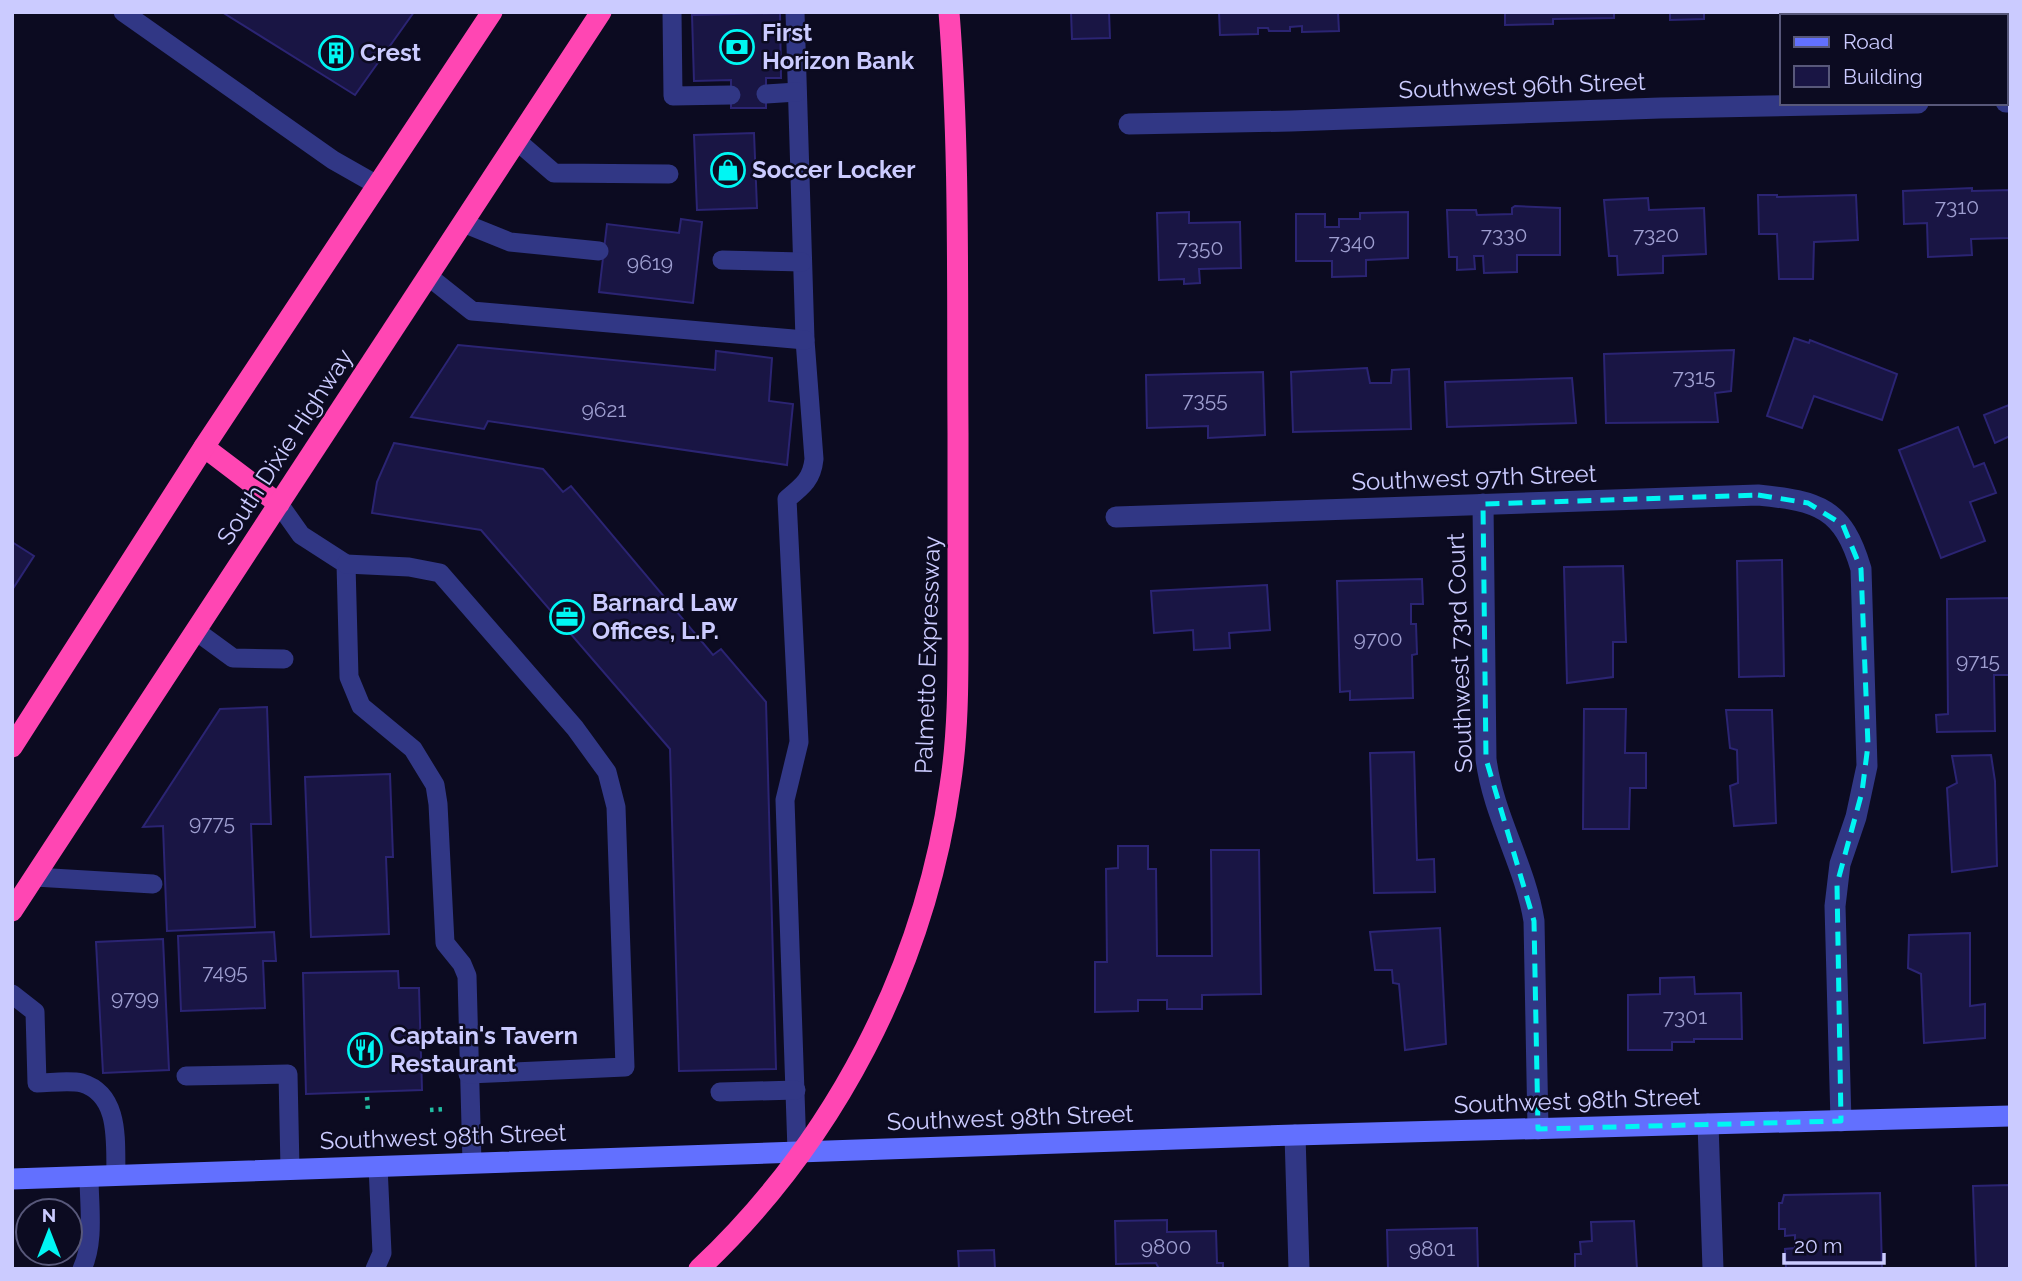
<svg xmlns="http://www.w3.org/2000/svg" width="2022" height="1281" font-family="Raleway,sans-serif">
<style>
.building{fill:#191544;stroke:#2b2473;stroke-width:2}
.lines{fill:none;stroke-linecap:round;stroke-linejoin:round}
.path{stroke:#21bda2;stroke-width:4.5;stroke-dasharray:3.5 5;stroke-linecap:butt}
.lane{stroke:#313785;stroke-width:19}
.street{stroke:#313785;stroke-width:21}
.secondary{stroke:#6270ff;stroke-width:21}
.highway{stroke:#ff46b3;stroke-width:21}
.marked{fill:none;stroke:#00f6f3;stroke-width:5;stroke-dasharray:14 9;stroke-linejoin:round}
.labels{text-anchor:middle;stroke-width:5;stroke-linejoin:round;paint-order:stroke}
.number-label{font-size:21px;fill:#9e9ed0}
.poi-label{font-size:24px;font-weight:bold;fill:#cbcbff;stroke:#0c0b21;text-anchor:start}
.street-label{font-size:24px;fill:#cbcbff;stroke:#0c0b21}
</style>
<rect width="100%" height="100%" fill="#0c0b21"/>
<g class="building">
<path d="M222,12H414L355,95Z"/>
<path d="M1071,12H1109L1110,38L1072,39Z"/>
<path d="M1219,12H1338L1339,31L1302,32V26L1290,27V31H1269L1268,28H1258V34L1220,35Z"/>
<path d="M1505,12H1614V18L1553,19V24L1505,25Z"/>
<path d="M1670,12H1704V19L1670,20Z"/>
<path d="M1831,12H1934V16H1832Z"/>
<path d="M780,13L781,78H766V108H731V80L694,81L692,15Z"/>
<path d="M754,133L757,208L697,210L694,135Z"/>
<path d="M1972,188V191L2010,190V238L1971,239L1972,255L1928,257L1927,223L1904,224L1903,191Z"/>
<path d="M1758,195H1777V197L1856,195L1858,240L1814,242L1813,279H1779L1777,234H1759Z"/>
<path d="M1648,198L1649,210L1704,208L1706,254L1663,256V273L1618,275L1617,256H1609L1604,200Z"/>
<path d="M1515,206L1560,208V255H1517V272L1484,273L1483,256H1474L1475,269L1457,270V257H1449L1447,210H1476L1477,215L1512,214V208Z"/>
<path d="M1189,212V223L1240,222L1241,268L1199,269L1200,283L1184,284V279L1159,280L1157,213Z"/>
<path d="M1408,212V258L1366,260V276L1332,277V261H1296V214H1325V227H1339V219H1360V213Z"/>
<path d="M681,219L702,222L693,303L599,292L607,224L679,233Z"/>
<path d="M1794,338L1809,343L1810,340L1897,374L1882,420L1814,396L1802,428L1767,416Z"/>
<path d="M458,345L715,370L716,351L772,358L769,401L793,404L787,465L488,421L484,429L411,417Z"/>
<path d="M1734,350L1731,391L1715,393L1718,422L1606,423L1604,354Z"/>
<path d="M1367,368L1370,383H1391L1392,370L1409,369L1411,429L1293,432L1291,372Z"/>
<path d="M1263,372L1265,435L1208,438V426L1147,428L1146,375Z"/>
<path d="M1572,378L1576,423L1447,427L1445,382Z"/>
<path d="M2009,405L2010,436L1995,443L1984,415Z"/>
<path d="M1958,427L1974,467L1984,463L1996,493L1970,502L1985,541L1941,558L1899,450Z"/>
<path d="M394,443L543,469L563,492L571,486L713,655L721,649L766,702L776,1069L679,1071L670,749L481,530L372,513L377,482Z"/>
<path d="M12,542L34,556L12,590Z"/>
<path d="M1782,560L1784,676L1739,677L1737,561Z"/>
<path d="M1623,566L1626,642H1613V677L1567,683L1564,567Z"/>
<path d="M1422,579L1423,604H1411V624H1416L1417,654L1412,655L1413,698L1350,700V691L1340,692L1337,581Z"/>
<path d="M1267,585L1270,630L1229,633L1230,648L1194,650L1193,630L1154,633L1151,591Z"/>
<path d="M2010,598V675H1994L1995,731L1937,732L1936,715L1948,714L1947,599Z"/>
<path d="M267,707L271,824H251L255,927L167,931L163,826L143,827L220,709Z"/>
<path d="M1584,709H1626L1625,753H1646V788H1630L1629,829H1583Z"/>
<path d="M1726,710H1772L1776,823L1734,826L1730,786L1738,783L1737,750L1730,748Z"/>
<path d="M1414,752L1417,860L1434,859L1435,892L1374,893L1370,753Z"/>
<path d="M1991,755L1995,781L1997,866L1952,872L1947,788L1957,783L1952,756Z"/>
<path d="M390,774L393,857H386L389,934L311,937L305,777Z"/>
<path d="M1118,846H1148V869H1156L1157,956H1212L1211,850H1259L1261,994L1202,995V1009H1167V1000H1138V1011L1095,1012V962H1107L1106,869L1118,868Z"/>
<path d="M1440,928L1446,1044L1405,1050L1399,984L1393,983L1392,970H1375L1370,932Z"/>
<path d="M274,932L276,961H263L265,1008L181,1011L178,936Z"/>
<path d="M1970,933V1006L1985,1004V1038L1924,1043L1921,974L1908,968L1909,935Z"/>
<path d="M163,939L169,1070L103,1073L96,942Z"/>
<path d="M398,971L399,988H419L422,1090L306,1094L303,973Z"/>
<path d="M1694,977L1695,994L1741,993L1742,1039H1694V1042H1672V1050H1628V995L1660,994V978Z"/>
<path d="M2010,1185V1269H1976L1973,1186Z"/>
<path d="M1880,1193L1882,1269H1786L1785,1249L1795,1248V1235L1785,1236V1229H1779V1203H1782L1784,1195Z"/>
<path d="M1167,1220V1232L1216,1231L1217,1263H1223V1269H1159L1156,1263L1116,1264L1115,1221Z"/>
<path d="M1634,1221L1637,1269H1575V1254H1581L1580,1242L1592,1241L1591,1222Z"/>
<path d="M1477,1228L1478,1269H1388L1387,1230Z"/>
<path d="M994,1250L995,1269H959L958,1251Z"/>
</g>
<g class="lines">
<g class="path">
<path d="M367,1097L368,1112"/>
<path d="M430,1110L447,1109"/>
</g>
<g class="lane">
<path d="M123,12L333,160L377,185"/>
<path d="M672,12L673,96L731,95"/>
<path d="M795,12L805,340L814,459C812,479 803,486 787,499L799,742L785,800L797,1151"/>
<path d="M766,94L797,92"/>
<path d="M517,141L554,173L669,174"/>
<path d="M463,223L510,242L599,251"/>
<path d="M722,260L802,262"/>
<path d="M428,276L472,311L805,340"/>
<path d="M279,504L301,535L346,564L349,677L361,706L413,749L435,785L438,804L445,943L462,964L467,976L472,1163"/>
<path d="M346,564L409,567L440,573L575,728L607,772L616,807L625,1067L468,1074"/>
<path d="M196,631L233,658L284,659"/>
<path d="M35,877L153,884"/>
<path d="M12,994L35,1012L37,1083C50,1083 69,1080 82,1083C121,1095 115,1143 116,1175"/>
<path d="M186,1076L288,1074L290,1169"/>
<path d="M720,1092L796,1090"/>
<path d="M82,1269C95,1241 89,1206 89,1176"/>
<path d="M375,1269L382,1253L378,1166"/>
</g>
<g class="street">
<path d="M2006,102H2010"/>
<path d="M1129,124L1291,121L1660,108L1918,103"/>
<path d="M1483,504L1486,759C1493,815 1525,865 1534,921L1538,1129"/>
<path d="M1116,517L1758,495C1819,501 1843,508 1861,569L1867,766L1856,817L1840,864L1835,906L1841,1121"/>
<path d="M1708,1124L1713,1269"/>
<path d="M1295,1135L1299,1269"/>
</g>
<path class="secondary" d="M12,1179L1295,1135L2010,1116"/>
<g class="highway">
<path d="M204,447L279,504"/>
<path d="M12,747L204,447L492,12"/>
<path d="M12,911L601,12"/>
<path d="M699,1269C834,1142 924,969 950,786C959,729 958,671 958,613C958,553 958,493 958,433C957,293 960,152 949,12"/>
</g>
</g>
<path class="marked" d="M1758,495L1808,503L1843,525L1861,569L1868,745L1862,792L1837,884L1841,1121L1538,1129L1534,921L1486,759L1483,504Z"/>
<defs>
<g id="bank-ring" transform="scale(1.75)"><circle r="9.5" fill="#0c0b21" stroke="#00f6f3" stroke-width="1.5"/><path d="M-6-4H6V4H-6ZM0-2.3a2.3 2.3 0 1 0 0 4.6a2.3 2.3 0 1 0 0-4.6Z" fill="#00f6f3"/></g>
<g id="building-ring" transform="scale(1.75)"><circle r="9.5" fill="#0c0b21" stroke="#00f6f3" stroke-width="1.5"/><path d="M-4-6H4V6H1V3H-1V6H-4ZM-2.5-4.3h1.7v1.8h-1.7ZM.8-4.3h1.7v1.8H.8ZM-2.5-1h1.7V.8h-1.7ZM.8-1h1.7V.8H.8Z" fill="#00f6f3"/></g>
<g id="shop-ring" transform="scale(1.75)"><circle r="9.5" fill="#0c0b21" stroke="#00f6f3" stroke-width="1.5"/><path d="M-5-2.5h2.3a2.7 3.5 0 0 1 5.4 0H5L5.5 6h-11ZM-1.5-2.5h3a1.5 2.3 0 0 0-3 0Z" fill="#00f6f3"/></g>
<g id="office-ring" transform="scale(1.75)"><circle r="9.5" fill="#0c0b21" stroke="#00f6f3" stroke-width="1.5"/><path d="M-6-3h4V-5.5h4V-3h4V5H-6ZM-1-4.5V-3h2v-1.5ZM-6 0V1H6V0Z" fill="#00f6f3"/></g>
<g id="restaurant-ring" transform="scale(1.75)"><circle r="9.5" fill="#0c0b21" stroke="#00f6f3" stroke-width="1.5"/><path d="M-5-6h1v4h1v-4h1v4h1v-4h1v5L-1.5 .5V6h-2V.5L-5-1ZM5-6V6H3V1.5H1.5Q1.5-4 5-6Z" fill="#00f6f3"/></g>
</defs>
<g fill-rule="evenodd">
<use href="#bank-ring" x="737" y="47"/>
<use href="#building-ring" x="336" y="53"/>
<use href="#shop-ring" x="728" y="170"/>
<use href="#office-ring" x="567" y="617"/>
<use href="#restaurant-ring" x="365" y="1050"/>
</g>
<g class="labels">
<g class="number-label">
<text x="1957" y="214">7310</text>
<text x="1504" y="242">7330</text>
<text x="1656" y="242">7320</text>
<text x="1352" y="249">7340</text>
<text x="1200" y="255">7350</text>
<text x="650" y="270">9619</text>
<text x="1694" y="384">7315</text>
<text x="1205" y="407">7355</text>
<text x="604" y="417">9621</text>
<text x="1378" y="646">9700</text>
<text x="1978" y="668">9715</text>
<text x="212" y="830">9775</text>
<text x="225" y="979">7495</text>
<text x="135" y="1005">9799</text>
<text x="1685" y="1024">7301</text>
<text x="1166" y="1254">9800</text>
<text x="1432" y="1256">9801</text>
</g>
<g class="poi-label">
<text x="762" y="41">First<tspan x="762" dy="28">Horizon Bank</tspan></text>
<text x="360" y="61">Crest</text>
<text x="752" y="178">Soccer Locker</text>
<text x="592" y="611">Barnard Law<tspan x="592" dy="28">Offices, L.P.</tspan></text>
<text x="390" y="1044">Captain's Tavern<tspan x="390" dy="28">Restaurant</tspan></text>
</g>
<g class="street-label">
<text transform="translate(1522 86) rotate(-2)" y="8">Southwest 96th Street</text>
<text transform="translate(285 447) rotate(-57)" y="8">South Dixie Highway</text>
<text transform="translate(1474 478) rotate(-2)" y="8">Southwest 97th Street</text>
<text transform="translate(1460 653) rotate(-92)" y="8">Southwest 73rd Court</text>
<text transform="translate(928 655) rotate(-88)" y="8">Palmetto Expressway</text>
<text transform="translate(1577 1101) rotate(-2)" y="8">Southwest 98th Street</text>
<text transform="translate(1010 1118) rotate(-2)" y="8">Southwest 98th Street</text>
<text transform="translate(443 1137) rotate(-2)" y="8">Southwest 98th Street</text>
</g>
</g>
<rect width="2022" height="1281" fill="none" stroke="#cbcbff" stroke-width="28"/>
<rect x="1780" y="14" width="228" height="91" fill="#0c0b21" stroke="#58587a" stroke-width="2"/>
<rect x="1794" y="37" width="35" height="10" fill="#6270ff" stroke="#58587a" stroke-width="2"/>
<text x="1843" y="49" font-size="21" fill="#cbcbff">Road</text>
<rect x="1794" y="66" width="35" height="21" fill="#191544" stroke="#58587a" stroke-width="2"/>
<text x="1843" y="84" font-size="21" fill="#cbcbff">Building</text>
<g transform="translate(49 1232)"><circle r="33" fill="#0c0b21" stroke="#58587a" stroke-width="2"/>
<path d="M0-5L12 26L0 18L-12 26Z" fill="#00f6f3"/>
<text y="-10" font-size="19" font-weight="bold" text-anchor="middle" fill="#cbcbff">N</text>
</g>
<path d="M1784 1253v10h100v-10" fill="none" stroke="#cbcbff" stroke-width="3.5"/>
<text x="1794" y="1253" font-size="21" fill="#cbcbff" stroke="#0c0b21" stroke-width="5" paint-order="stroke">20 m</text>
</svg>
